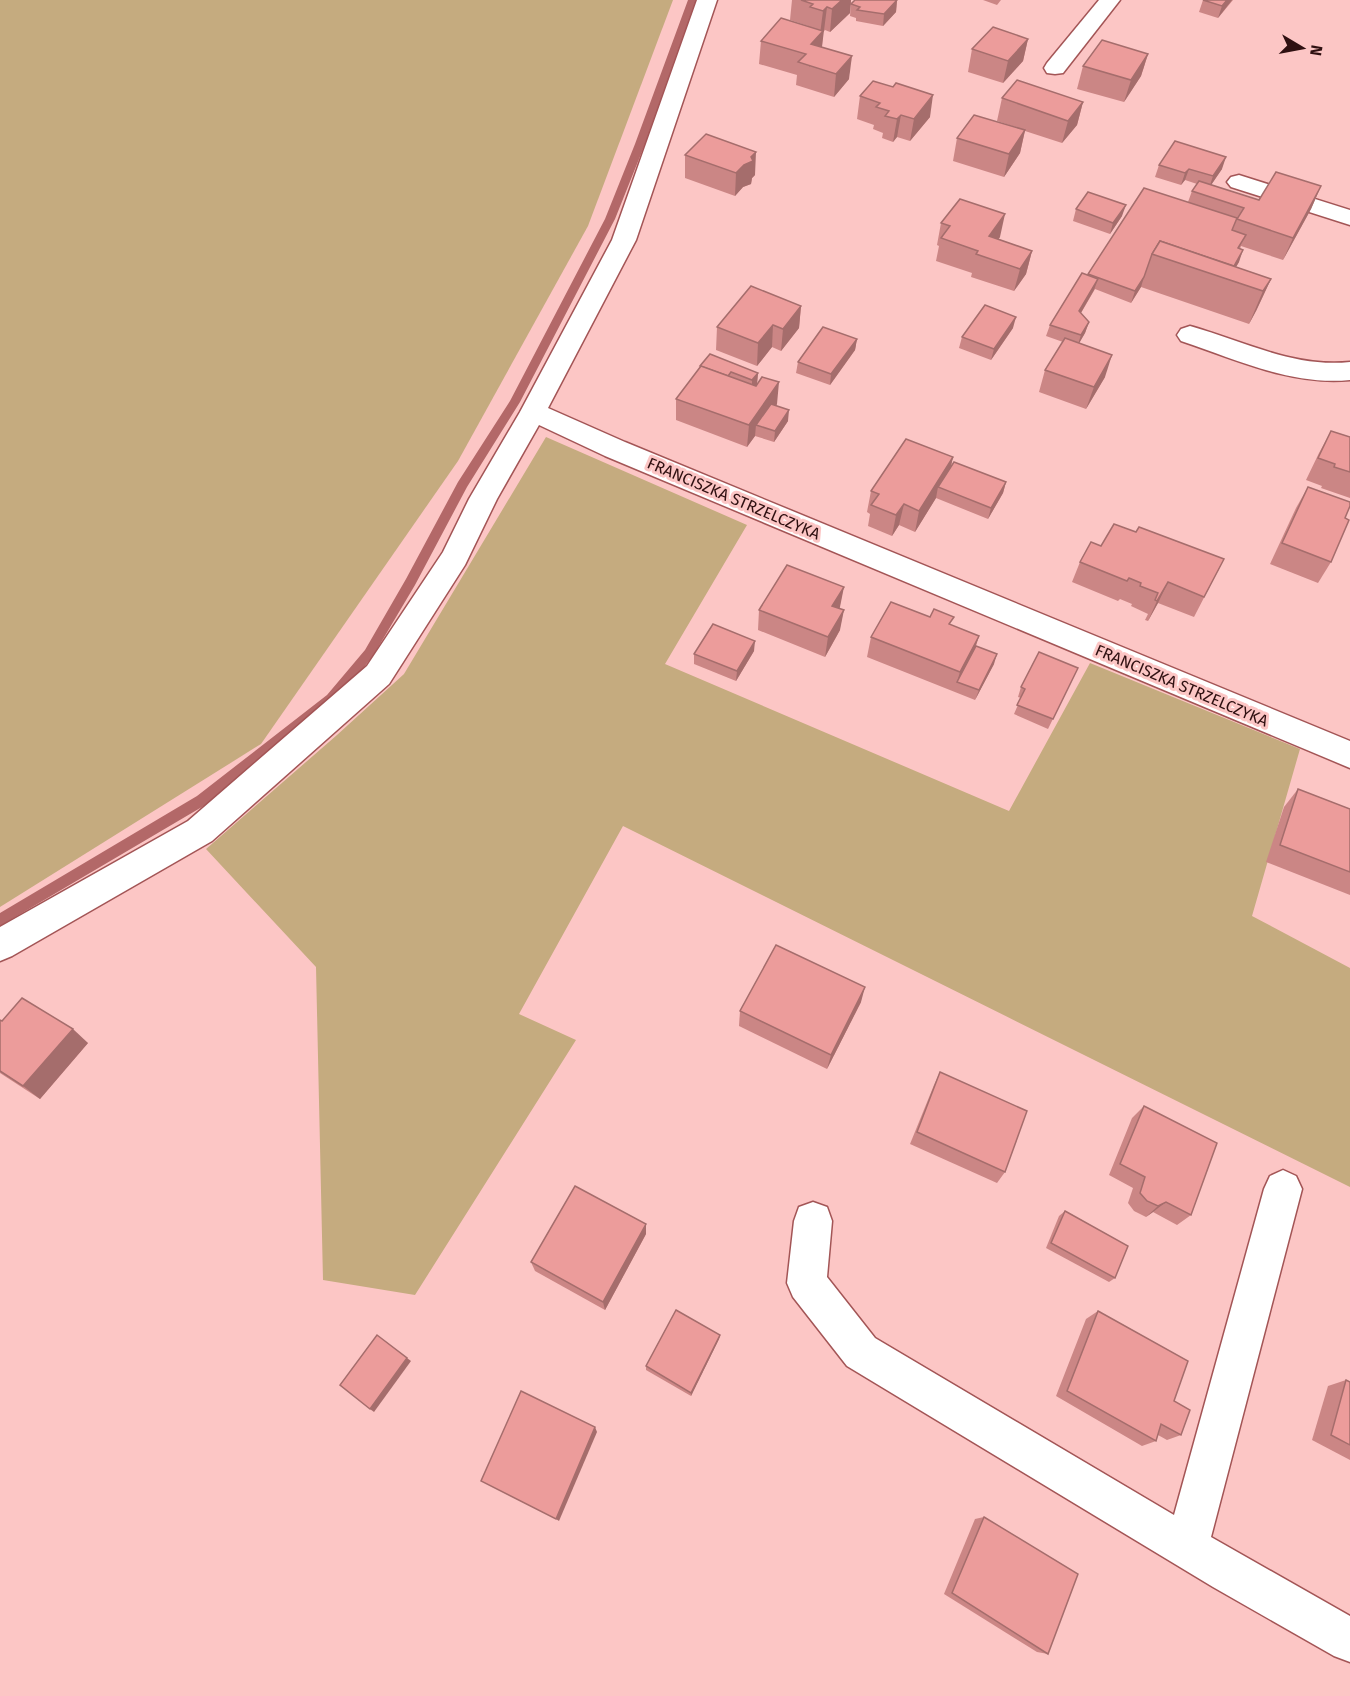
<svg xmlns="http://www.w3.org/2000/svg" width="1350" height="1696" font-family="'Fira Sans',sans-serif">
<style>
.green{fill:#c5ab7f}
.lines{fill:none;stroke-linecap:round;stroke-linejoin:round}
.stream{fill:#b36868;fill-rule:evenodd}
.minor-casing{stroke:#a35556;stroke-width:3}
.minor{fill:#fff;fill-rule:evenodd}
.wall{fill:#cb8685}
.shaded-wall{fill:#a56d6c}
.building{fill:#ec9c9b;stroke:#a56d6c;stroke-width:1.5}
.labels{text-anchor:middle;stroke-width:6;stroke-linejoin:round;paint-order:stroke}
.street-label{font-size:16px;fill:#2f1011;stroke:#fcc6c5}
</style>
<rect width="100%" height="100%" fill="#fcc6c5"/>
<g class="green">
<path d="M0,0H673L588,226L458,461L261,744L0,907Z"/>
<path d="M546,437L747,525L665,664L1009,811L1090,663L1300,749L1252,916L1350,968V1187L623,826L519,1014L576,1040L415,1295L323,1280L316,967L206,849L337,735L404,674Z"/>
</g>
<g class="lines">
<path class="stream" d="M688,0H696L645,144L615,219L520,402L467,487L415,585L373,656L335,703L207,804L0,926V913L197,796L327,695L365,650L406,579L458,482L510,401L605,219L635,144Z"/>
<g class="minor-casing">
<g id="minor">
<path d="M697,0H717L636,240L548,408L625,442L1350,741V768L605,456L539,425L497,499L465,565L389,684L212,841L12,956L0,961V927L188,821L367,666L443,552L469,499L520,412L612,240Z"/>
<path d="M1099,0H1120L1063,73L1055,74L1047,73L1044,68L1047,63Z"/>
<path d="M1239,175L1350,210V225L1231,187L1227,182L1231,177Z"/>
<path d="M1190,326C1243,341 1294,368 1350,362V380C1292,386 1235,359 1181,341L1177,335L1181,329Z"/>
<path d="M1283,1170L1296,1176L1302,1189L1211,1537L1350,1616V1662L1334,1656L1213,1587L847,1366L793,1297L787,1283L794,1221L799,1207L813,1202L827,1207L832,1221L827,1277L875,1338L1174,1515L1264,1189L1270,1176Z"/>
</g>
</g>
<use href="#minor" class="minor"/>
</g>
<g class="wall">
<path d="M792,0H851L850,13L830,32L825,30L823,32L822,47L849,79L834,97L796,85L797,75L759,64L761,41L808,26L790,20Z"/>
<path d="M897,0L896,12L883,26L856,21V18L850,16L851,4Z"/>
<path d="M983,0H1001L997,5Z"/>
<path d="M1203,0H1233L1218,18L1199,12Z"/>
<path d="M1028,39L1023,61L1003,83L968,72L972,49Z"/>
<path d="M1148,54L1141,76L1124,102L1077,89L1083,66Z"/>
<path d="M860,96L930,117L910,141L897,137L893,142L882,138L883,133L873,129L874,125L857,119Z"/>
<path d="M1002,98L1083,102L1077,125L1062,143L1025,131L1020,153L1004,177L953,161L957,138L1018,128L997,121Z"/>
<path d="M685,155L755,175L752,178L751,184L743,187L735,196L685,178Z"/>
<path d="M1159,165L1222,169L1211,185L1259,200L1321,186L1311,209L1283,260L1241,246L1240,249L1239,262L1236,267L1271,279L1256,311L1249,324L1141,287L1131,303L1095,289L1081,313L1089,322L1085,333L1079,343L1105,377L1086,409L1039,392L1045,370L1063,342L1046,336L1050,325L1088,274L1188,202L1192,191L1197,184L1185,180L1181,185L1155,177Z"/>
<path d="M1076,209L1122,216L1110,234L1073,221Z"/>
<path d="M941,223L1000,237L998,239L1032,251L1026,274L1014,291L971,277L972,273L936,261L939,246L937,245Z"/>
<path d="M801,306L799,328L781,351L772,347L757,366L716,350L717,327Z"/>
<path d="M1013,328L991,360L959,348L962,337Z"/>
<path d="M857,339L855,350L830,385L796,373L798,362Z"/>
<path d="M700,366L758,373L757,384L777,404L776,406L788,421L774,442L755,436L747,447L676,420V399L700,368Z"/>
<path d="M1331,431L1350,437V498L1321,488L1322,486L1306,480L1319,453Z"/>
<path d="M953,457L951,467L1006,482L1003,493L988,519L936,498L915,532L899,525L892,536L868,526L870,514L867,512L871,491Z"/>
<path d="M1308,487L1345,518L1331,562L1318,583L1270,564L1296,508Z"/>
<path d="M1136,532L1224,559L1194,617L1158,603L1148,621L1145,620L1148,614L1131,606L1132,604L1120,599L1118,601L1072,582L1080,562L1101,546Z"/>
<path d="M840,607L839,609L840,630L825,657L758,630L759,610Z"/>
<path d="M951,625L979,636L976,646L994,664L975,700L867,657L871,637Z"/>
<path d="M754,651L736,681L694,664V654Z"/>
<path d="M1073,678L1048,729L1014,714L1021,698L1018,697L1021,687Z"/>
<path d="M1298,789L1350,809V895L1266,862L1284,807Z"/>
<path d="M861,1002L827,1069L739,1026L740,1011Z"/>
<path d="M0,1020L88,1043L40,1099L0,1073Z"/>
<path d="M940,1072L1005,1172L997,1183L910,1144L934,1085Z"/>
<path d="M1144,1106L1191,1215L1177,1225L1153,1212L1146,1217L1134,1211L1128,1203L1133,1188L1109,1175L1132,1118Z"/>
<path d="M1065,1211L1115,1278L1109,1282L1046,1248L1059,1216Z"/>
<path d="M646,1234L605,1310L535,1271L531,1262Z"/>
<path d="M1098,1311L1174,1401L1181,1435L1167,1440L1158,1435L1156,1441L1142,1446L1056,1396L1086,1319Z"/>
<path d="M720,1335L719,1339L691,1396L646,1370V1366Z"/>
<path d="M1346,1380L1350,1382V1460L1312,1440L1328,1386Z"/>
<path d="M984,1517L1048,1654L1037,1652L944,1594L975,1519Z"/>
</g>
<g class="shaded-wall">
<path d="M842,0H851L850,13L830,32L832,9Z"/>
<path d="M897,0L896,12L883,26L884,14Z"/>
<path d="M1227,0H1232L1218,18L1222,6Z"/>
<path d="M827,7L821,54L809,67L811,44L820,34L823,11Z"/>
<path d="M1028,39L1023,61L1003,83L1008,61Z"/>
<path d="M1148,54L1141,76L1124,102L1131,80Z"/>
<path d="M852,56L849,79L834,97L836,74Z"/>
<path d="M933,95L930,117L910,141L914,119Z"/>
<path d="M1083,102L1077,125L1062,143L1068,121Z"/>
<path d="M901,115L897,137L893,142L897,119Z"/>
<path d="M1025,130L1020,153L1004,177L1009,154Z"/>
<path d="M756,152L755,175L752,178L751,184L743,187L735,196L736,173Z"/>
<path d="M1226,157L1222,169L1209,188L1213,176Z"/>
<path d="M1189,169L1185,180L1181,185L1185,173Z"/>
<path d="M1321,186L1311,209L1283,260L1293,238Z"/>
<path d="M1126,205L1122,216L1110,234L1113,223Z"/>
<path d="M1005,214L1000,237L985,257L989,236Z"/>
<path d="M1243,250L1239,262L1228,280L1227,279Z"/>
<path d="M1032,251L1026,274L1014,291L1020,269Z"/>
<path d="M1144,277L1141,287L1131,303L1135,291Z"/>
<path d="M1098,279L1094,290L1075,323L1079,311Z"/>
<path d="M1271,279L1256,311L1249,324L1263,291Z"/>
<path d="M801,306L799,328L781,351L783,329Z"/>
<path d="M1016,317L1013,328L991,360L994,349Z"/>
<path d="M1089,322L1085,333L1077,347L1081,335Z"/>
<path d="M773,325L772,347L757,366L758,343Z"/>
<path d="M857,339L855,350L830,385L831,374Z"/>
<path d="M1112,355L1105,377L1086,409L1094,387Z"/>
<path d="M758,373L757,384L752,391V380Z"/>
<path d="M779,382L777,404L761,427L756,425L755,436L747,447L749,425Z"/>
<path d="M789,410L788,421L774,442L775,431Z"/>
<path d="M953,457L948,478L938,487L936,498L915,532L919,511Z"/>
<path d="M1006,482L1003,493L988,519L991,508Z"/>
<path d="M904,504L899,525L892,536L896,515Z"/>
<path d="M1168,582L1158,603L1148,621L1157,601Z"/>
<path d="M844,587L840,607L829,626L832,606Z"/>
<path d="M844,610L840,630L825,657L828,637Z"/>
<path d="M979,636L972,656L957,682L960,672Z"/>
<path d="M755,641L754,651L736,681L737,671Z"/>
<path d="M997,654L994,664L975,700L979,690Z"/>
<path d="M865,987L861,1002L827,1069L831,1055Z"/>
<path d="M73,1029L88,1043L40,1099L23,1086Z"/>
<path d="M1166,1202L1153,1212L1146,1217L1158,1206Z"/>
<path d="M646,1224V1234L605,1310L603,1302Z"/>
<path d="M720,1335L719,1339L691,1396V1393Z"/>
<path d="M407,1358L411,1361L374,1412L370,1409Z"/>
<path d="M595,1427L597,1432L559,1521L556,1519Z"/>
</g>
<g class="building">
<path d="M801,0H842L832,9L827,7L823,11L810,7L813,4Z"/>
<path d="M855,0H897L884,14L857,10L860,7L851,4Z"/>
<path d="M1203,0H1227L1222,6Z"/>
<path d="M781,18L823,31L811,44L852,56L836,74L798,62L806,54L761,41Z"/>
<path d="M993,27L1028,39L1008,61L972,49Z"/>
<path d="M1102,40L1148,54L1131,80L1083,66Z"/>
<path d="M1017,80L1083,102L1068,121L1002,98Z"/>
<path d="M873,81L893,87L896,83L933,95L914,119L901,115L897,119L885,116L889,111L876,107L880,103L860,96Z"/>
<path d="M974,115L1025,130L1009,154L957,138Z"/>
<path d="M706,134L756,152L751,157L753,161L744,165L736,173L685,155Z"/>
<path d="M1175,141L1226,157L1213,176L1189,169L1185,173L1159,165Z"/>
<path d="M1276,172L1321,186L1293,238L1237,219L1244,208L1192,191L1199,181L1259,200Z"/>
<path d="M1144,188L1237,218L1232,230L1246,235L1238,248L1243,250L1234,266L1160,241L1152,254L1144,277L1135,291L1088,274Z"/>
<path d="M1088,192L1126,205L1113,223L1076,209Z"/>
<path d="M960,199L1005,214L989,236L1032,251L1020,269L976,254L978,251L941,238L950,226L941,223Z"/>
<path d="M1160,241L1271,279L1263,291L1152,254Z"/>
<path d="M1082,273L1098,279L1079,311L1089,322L1081,335L1050,325Z"/>
<path d="M751,286L801,306L783,329L773,325L758,343L717,327Z"/>
<path d="M985,305L1016,317L994,349L962,337Z"/>
<path d="M823,327L857,339L831,374L798,362Z"/>
<path d="M1065,338L1112,355L1094,387L1045,370Z"/>
<path d="M710,354L758,373L752,380L731,372L728,376L700,366Z"/>
<path d="M701,366L756,386L762,377L779,382L749,425L676,399Z"/>
<path d="M771,404L789,410L775,431L756,425Z"/>
<path d="M1331,431L1350,437V472L1334,467L1335,464L1318,458Z"/>
<path d="M906,439L953,457L919,511L904,504L896,515L871,505L879,494L871,491Z"/>
<path d="M954,462L1006,482L991,508L938,487Z"/>
<path d="M1308,487L1350,502V506L1345,518L1349,520L1331,562L1282,543Z"/>
<path d="M1114,524L1136,532L1139,527L1224,559L1204,597L1168,582L1157,601L1155,600L1158,593L1140,586L1141,583L1129,578L1127,581L1080,562L1091,542L1101,546Z"/>
<path d="M787,565L844,587L832,606L844,610L828,637L759,610Z"/>
<path d="M891,602L930,617L934,609L954,617L949,624L979,636L960,672L871,637Z"/>
<path d="M713,624L755,641L737,671L694,654Z"/>
<path d="M976,646L997,654L979,690L957,682Z"/>
<path d="M1039,652L1078,668L1053,719L1017,705L1025,689L1021,687Z"/>
<path d="M1298,789L1350,809V872L1280,845Z"/>
<path d="M776,945L865,987L831,1055L740,1011Z"/>
<path d="M22,998L73,1029L23,1086L0,1071V1020L2,1021Z"/>
<path d="M940,1072L1027,1111L1005,1172L917,1132Z"/>
<path d="M1144,1106L1217,1143L1191,1215L1166,1202L1158,1206L1147,1201L1140,1193L1145,1177L1120,1164Z"/>
<path d="M575,1186L646,1224L603,1302L531,1262Z"/>
<path d="M1065,1211L1128,1246L1115,1278L1051,1243Z"/>
<path d="M676,1310L720,1335L691,1393L646,1366Z"/>
<path d="M1098,1311L1188,1361L1174,1401L1190,1410L1181,1435L1161,1424L1156,1441L1067,1391Z"/>
<path d="M377,1335L407,1358L370,1409L340,1385Z"/>
<path d="M1346,1380L1350,1382V1445L1331,1435Z"/>
<path d="M521,1391L595,1427L556,1519L481,1481Z"/>
<path d="M984,1517L1078,1574L1048,1654L952,1593Z"/>
</g>
<g class="labels">
<g class="street-label">
<text transform="translate(734 498) rotate(23)" y="6">FRANCISZKA STRZELCZYKA</text>
<text transform="translate(1182 685) rotate(23)" y="6">FRANCISZKA STRZELCZYKA</text>
</g>
</g>
<g transform="translate(1302 48) rotate(100)" stroke="#fcc6c5" stroke-width="4.5" paint-order="stroke">
<path d="M0-4.5L10 22L0 15L-10 22Z" fill="#2f1011"/>
<text y="-9" font-size="16" font-weight="bold" text-anchor="middle" fill="#2f1011">N</text>
</g>
</svg>
